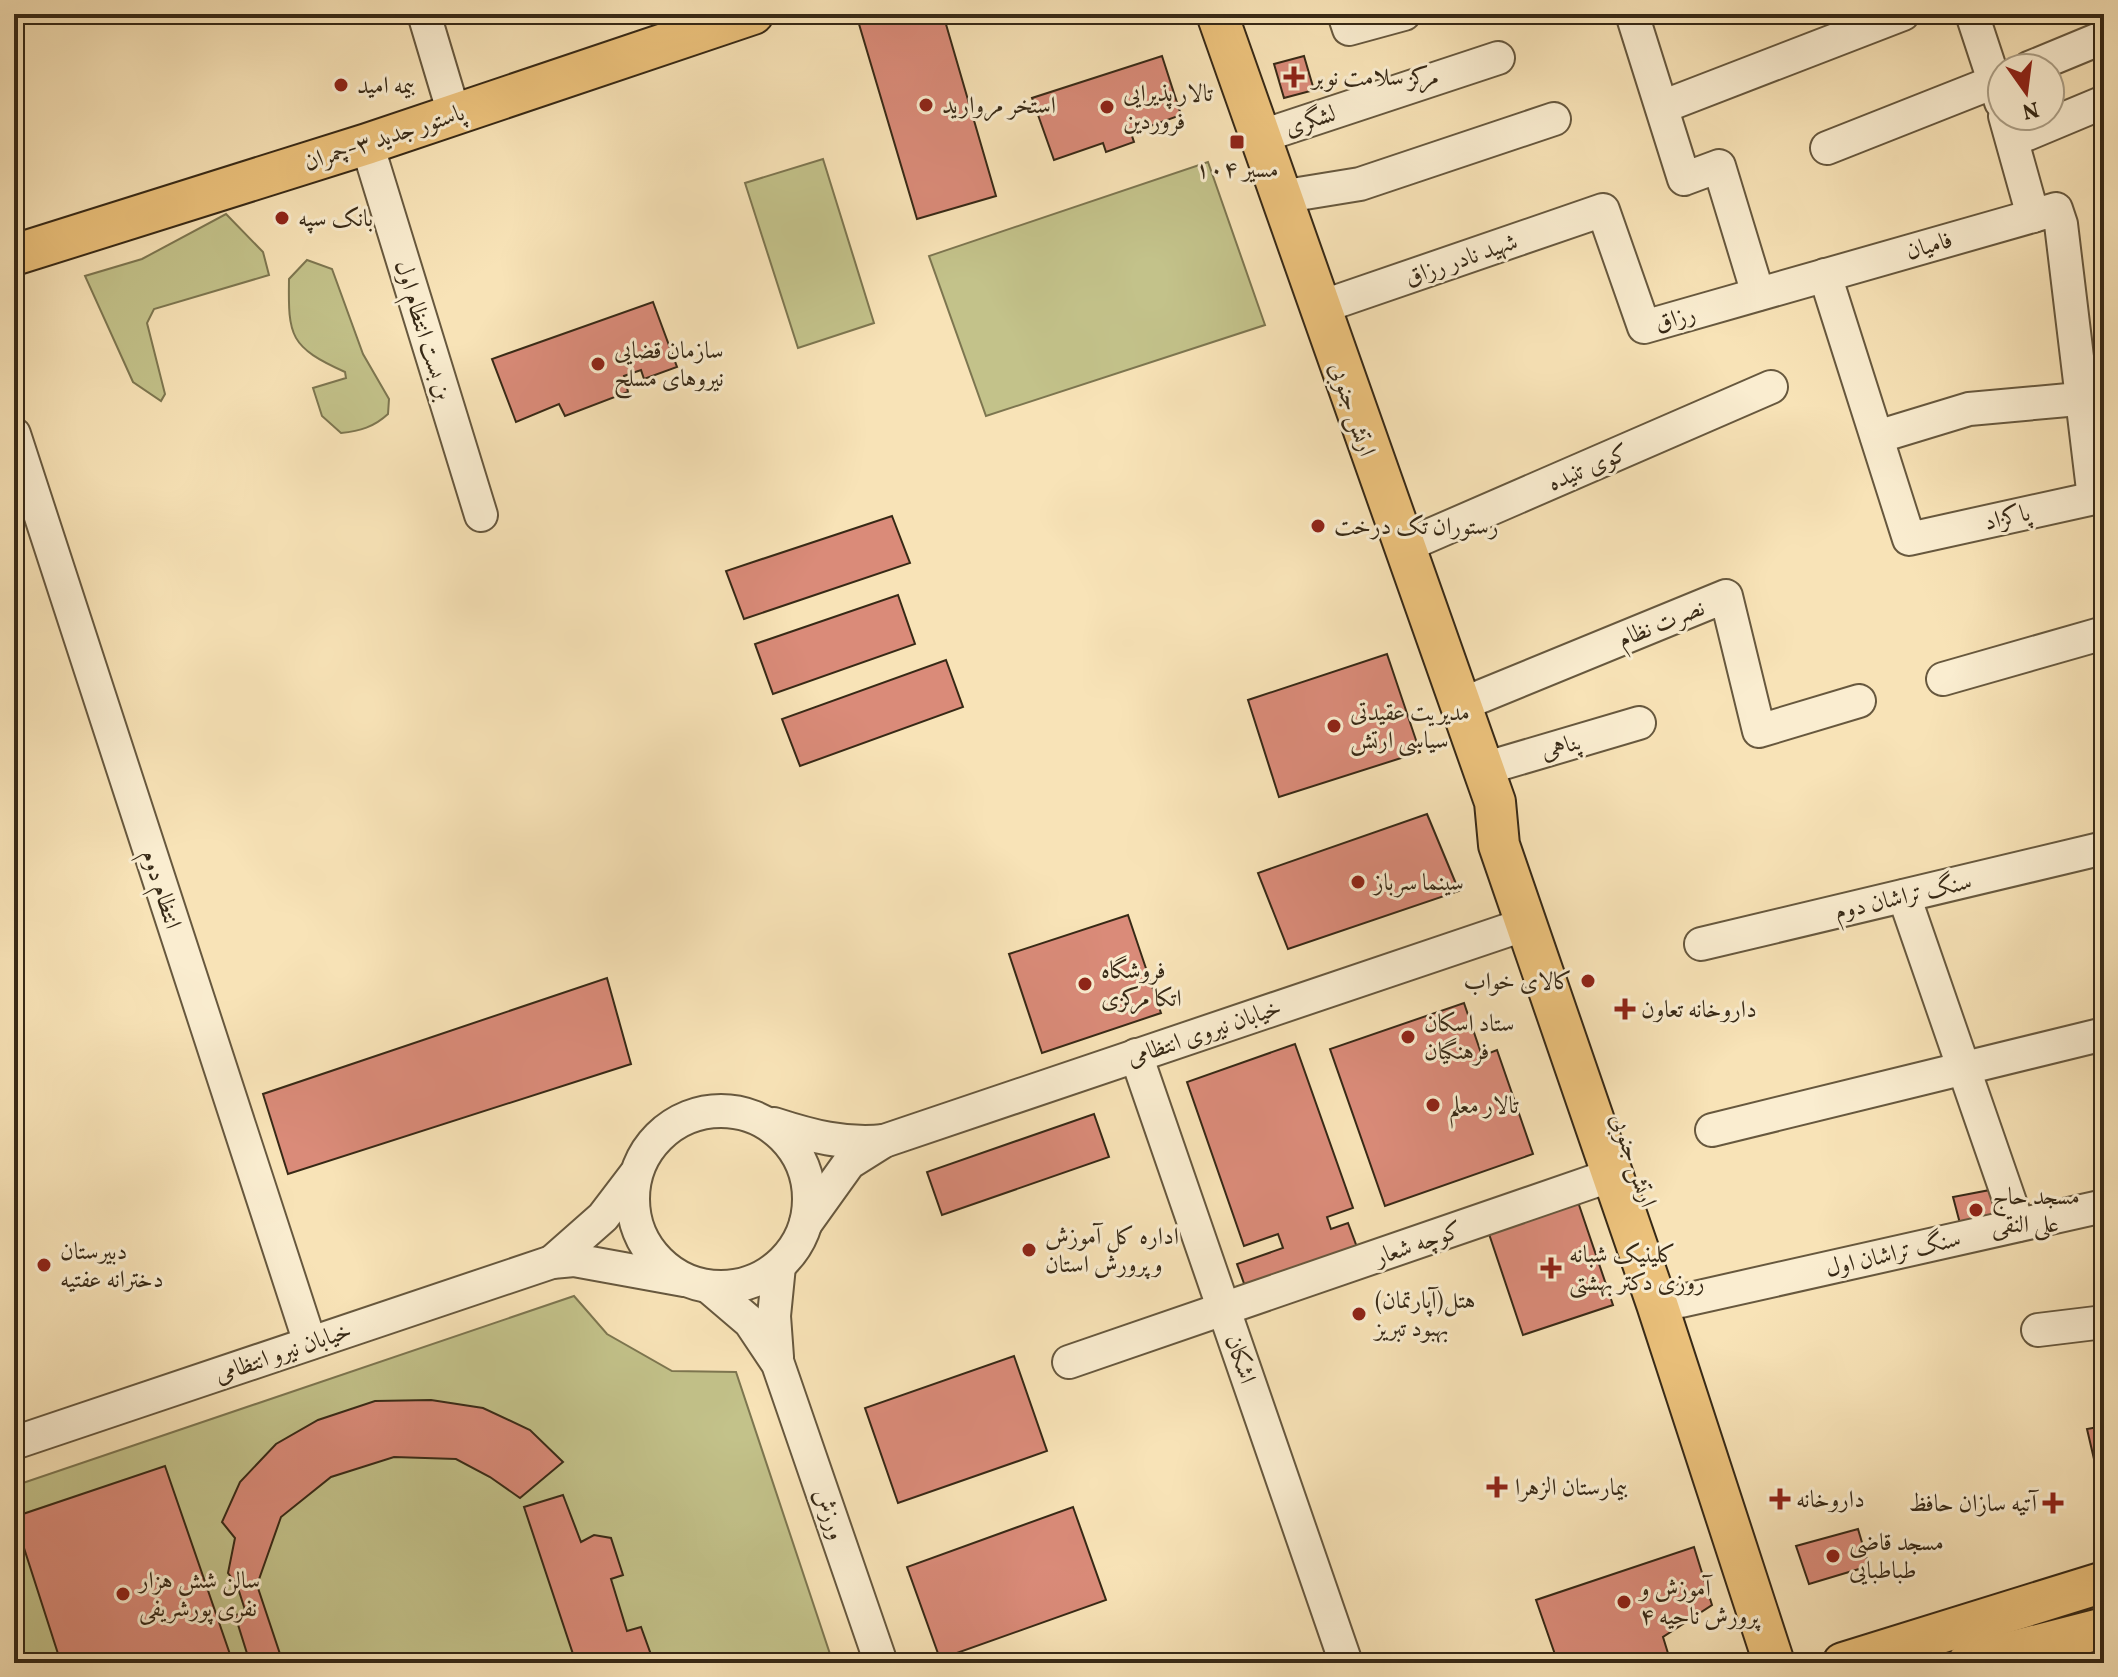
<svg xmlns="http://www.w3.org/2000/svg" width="2118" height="1677" font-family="Vollkorn,Amiri,serif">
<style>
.green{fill:#c3c28a;stroke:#7d7650;stroke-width:2}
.building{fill:#da8b79;stroke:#372916;stroke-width:2}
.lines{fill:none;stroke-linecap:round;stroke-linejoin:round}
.minor-casing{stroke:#67583e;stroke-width:36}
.major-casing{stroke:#372916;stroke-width:44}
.minor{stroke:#faedd0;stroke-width:32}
.major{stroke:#ecc27c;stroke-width:40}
.poi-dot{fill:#8f2418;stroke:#faedd0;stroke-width:3}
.labels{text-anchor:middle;stroke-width:6;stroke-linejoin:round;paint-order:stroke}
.poi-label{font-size:24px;fill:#372916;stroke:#faedd0;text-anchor:start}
.street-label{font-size:24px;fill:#372916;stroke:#faedd0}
</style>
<rect width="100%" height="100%" fill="#f8e3b7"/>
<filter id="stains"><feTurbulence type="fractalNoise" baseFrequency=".0025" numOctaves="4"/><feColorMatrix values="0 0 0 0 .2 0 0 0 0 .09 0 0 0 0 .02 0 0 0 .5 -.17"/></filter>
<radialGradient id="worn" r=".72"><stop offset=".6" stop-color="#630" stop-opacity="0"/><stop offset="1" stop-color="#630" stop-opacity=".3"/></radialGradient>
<g class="green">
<path d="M823,159L874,323L798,348L745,183Z"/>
<path d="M1208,162L1265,325L986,416L929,256Z"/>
<path d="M226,214L263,252L269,275L154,309L147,323L165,394L161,401L133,382L85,276L142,259Z"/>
<path d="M307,260L332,269L363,354L389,399L388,414C374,427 360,431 341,433L322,416L313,388L346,378L345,372C290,347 288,337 289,279Z"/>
<path d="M574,1296L607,1334L672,1371L736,1372L833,1663H18L14,1652V1486Z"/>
</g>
<g class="building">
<path d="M856,14H943L996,196L917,219Z"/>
<path d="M1162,56L1181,115L1131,133L1134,142L1106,152L1103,143L1054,160L1032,98Z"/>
<path d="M1304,56L1314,90L1284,98L1274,64Z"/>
<path d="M653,302L677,367L644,379L641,370L624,376L628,392L565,416L559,404L516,422L492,359Z"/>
<path d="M892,516L910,563L744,619L726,571Z"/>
<path d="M898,595L915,644L773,694L755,644Z"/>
<path d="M1387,654L1420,752L1279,797L1248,700Z"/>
<path d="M946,660L963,707L800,766L782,719Z"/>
<path d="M1427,814L1459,891L1288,949L1258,873Z"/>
<path d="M1128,915L1161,1013L1042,1053L1009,954Z"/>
<path d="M607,978L631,1064L288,1174L263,1094Z"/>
<path d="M1464,1003L1482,1056L1497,1050L1533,1154L1385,1206L1330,1049Z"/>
<path d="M1295,1044L1353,1208L1327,1217L1331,1229L1348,1223L1358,1250L1246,1289L1237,1264L1283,1248L1278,1234L1244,1246L1187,1082Z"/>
<path d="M1094,1114L1109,1157L942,1215L927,1172Z"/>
<path d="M1990,1190L2000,1222L1962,1231L1953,1197Z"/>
<path d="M1578,1202L1613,1305L1523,1335L1488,1231Z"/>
<path d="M1014,1356L1047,1451L898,1503L865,1408Z"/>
<path d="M431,1400L483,1408L530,1430L563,1462L520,1498L490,1477L456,1459L394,1457L331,1477L281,1517L257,1585L283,1663H250L235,1615L246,1613L237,1585L228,1573L235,1538L222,1522L240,1482L276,1444L318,1420L375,1401Z"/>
<path d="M2104,1426V1502L2087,1429Z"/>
<path d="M165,1466L233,1663H61L14,1517Z"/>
<path d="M563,1495L581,1542L594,1535L611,1538L623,1575L611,1579L627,1631L641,1627L654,1663H576L524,1507Z"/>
<path d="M1073,1507L1106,1600L940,1659L907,1567Z"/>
<path d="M1858,1529L1869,1566L1809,1584L1796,1546Z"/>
<path d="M1694,1547L1712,1605L1663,1637L1671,1663H1558L1536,1600Z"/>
</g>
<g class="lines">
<g class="minor-casing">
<g id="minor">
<path d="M424,14L454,114"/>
<path d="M1344,14L1349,29L1404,14"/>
<path d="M1632,14L1684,179L1719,166L1758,294"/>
<path d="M1972,14L2001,102"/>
<path d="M2029,68L2104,37"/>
<path d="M1662,107L1903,14"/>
<path d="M2005,116L2033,216L2056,209L2061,224L2094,498"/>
<path d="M1259,137L1498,58"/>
<path d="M2013,140L2104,102"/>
<path d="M367,144L481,515"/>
<path d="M1827,148L1994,82"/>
<path d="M1280,197L1360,184L1554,119"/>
<path d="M1825,275L1909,539L2104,496"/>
<path d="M1318,308L1603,210L1644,327L2033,216"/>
<path d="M14,434L310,1343"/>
<path d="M1877,437L1969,409L2101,397"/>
<path d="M1405,546L1771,387"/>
<path d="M1943,679L2104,633"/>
<path d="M1460,705L1726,596L1759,731L1859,701"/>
<path d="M1483,769L1639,723"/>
<path d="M1904,896L2018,1225"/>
<path d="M1701,944L2104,848"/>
<path d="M1136,1055L1346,1663"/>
<circle cx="721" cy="1199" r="88"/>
<path d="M774,1124C811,1136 844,1145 884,1141"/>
<path d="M1712,1130L2104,1034"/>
<path d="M806,1223L849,1163L884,1141L1526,924"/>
<path d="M552,1262L603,1217L635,1175"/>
<path d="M709,1287L750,1322L778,1364L881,1663"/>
<path d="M1681,1301L2104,1206"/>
<path d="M2038,1330L2104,1322"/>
<path d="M777,1357L774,1316L779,1266"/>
<path d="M1069,1362L1612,1175"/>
<path d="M14,1443L552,1262L574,1260L684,1280"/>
</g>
</g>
<g class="major-casing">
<g id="major">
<path d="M1217,14C1308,278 1402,540 1495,802L1499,845L1657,1304L1774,1663"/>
<path d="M14,255L367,144L753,14"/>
<path d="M1843,1663L2104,1582"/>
<path d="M1968,1663L2104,1628"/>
</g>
</g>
<use href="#minor" class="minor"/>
<use href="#major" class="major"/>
</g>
<g class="poi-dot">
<path d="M1290 65h8v8h8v8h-8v8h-8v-8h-8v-8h8z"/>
<circle cx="341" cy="85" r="8"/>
<circle cx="926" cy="105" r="8"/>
<circle cx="1107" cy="107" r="8"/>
<rect x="1229" y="134" width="16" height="16" rx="4"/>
<circle cx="282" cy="218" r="8"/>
<circle cx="598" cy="364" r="8"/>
<circle cx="1318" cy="526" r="8"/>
<circle cx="1334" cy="726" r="8"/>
<circle cx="1358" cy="882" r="8"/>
<circle cx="1588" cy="981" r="8"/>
<circle cx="1085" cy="984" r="8"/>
<path d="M1621 997h8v8h8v8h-8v8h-8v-8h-8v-8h8z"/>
<circle cx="1408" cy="1037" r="8"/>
<circle cx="1433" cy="1105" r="8"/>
<circle cx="1976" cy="1210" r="8"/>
<circle cx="1029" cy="1250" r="8"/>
<circle cx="44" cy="1265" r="8"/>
<path d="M1547 1256h8v8h8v8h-8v8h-8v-8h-8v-8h8z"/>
<circle cx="1359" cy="1314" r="8"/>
<path d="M1493 1475h8v8h8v8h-8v8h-8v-8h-8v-8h8z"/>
<path d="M1776 1487h8v8h8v8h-8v8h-8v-8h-8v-8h8z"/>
<path d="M2049 1491h8v8h8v8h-8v8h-8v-8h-8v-8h8z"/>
<circle cx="1833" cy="1556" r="8"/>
<circle cx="123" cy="1594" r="8"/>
<circle cx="1624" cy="1602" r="8"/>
</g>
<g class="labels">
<g class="poi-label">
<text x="1312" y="85">مرکز سلامت نوبر</text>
<text x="357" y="93">بیمه امید</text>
<text x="1123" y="101">تالار پذیرایی<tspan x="1123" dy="28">فروردین</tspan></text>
<text x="942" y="113">استخر مروارید</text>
<text x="1237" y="177" text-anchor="middle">مسیر ۱۰۴</text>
<text x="298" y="226">بانک سپه</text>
<text x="614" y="358">سازمان قضایی<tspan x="614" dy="28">نیروهای مسلح</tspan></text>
<text x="1334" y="534">رستوران تک درخت</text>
<text x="1350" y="720">مدیریت عقیدتی<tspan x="1350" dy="28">سیاسی ارتش</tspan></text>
<text x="1374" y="890">سینما سرباز</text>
<text x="1101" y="978">فروشگاه<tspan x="1101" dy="28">اتکا مرکزی</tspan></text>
<text x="1572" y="989" text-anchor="end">کالای خواب</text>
<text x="1641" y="1017">داروخانه تعاون</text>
<text x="1424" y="1031">ستاد اسکان<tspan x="1424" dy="28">فرهنگیان</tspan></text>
<text x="1449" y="1113">تالار معلم</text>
<text x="1992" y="1204">مسجد حاج<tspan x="1992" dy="28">علی النقی</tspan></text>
<text x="1045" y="1244">اداره کل آموزش<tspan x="1045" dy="28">و پرورش استان</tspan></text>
<text x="60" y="1259">دبیرستان<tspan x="60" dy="28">دخترانه عفتیه</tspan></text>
<text x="1569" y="1262">کلینیک شبانه<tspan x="1569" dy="28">روزی دکتر بهشتی</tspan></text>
<text x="1375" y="1308">هتل(آپارتمان)<tspan x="1375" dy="28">بهبود تبریز</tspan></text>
<text x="1515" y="1495">بیمارستان الزهرا</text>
<text x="1796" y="1507">داروخانه</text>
<text x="2037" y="1511" text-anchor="end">آتیه سازان حافظ</text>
<text x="1849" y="1550">مسجد قاضی<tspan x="1849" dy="28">طباطبایی</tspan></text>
<text x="139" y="1588">سالن شش هزار<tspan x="139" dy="28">نفری پورشریفی</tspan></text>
<text x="1640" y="1596">آموزش و<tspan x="1640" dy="28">پرورش ناحیه ۴</tspan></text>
</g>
<g class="street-label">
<text transform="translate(1310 120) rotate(-18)" y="8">لشگری</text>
<text transform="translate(384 137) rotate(-18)" y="8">پاستور جدید ۳-چمران</text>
<text transform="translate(1929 245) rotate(-16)" y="8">فامیان</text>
<text transform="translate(1461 259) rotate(-19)" y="8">شهید نادر رزاق</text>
<text transform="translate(1675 318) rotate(-16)" y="8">رزاق</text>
<text transform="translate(424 330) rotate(73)" y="8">بن بست انتظام اول</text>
<text transform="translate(1353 409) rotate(71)" y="8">ارتش جنوبی</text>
<text transform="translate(1588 467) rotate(-23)" y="8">کوی تنیده</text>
<text transform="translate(2007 517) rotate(-13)" y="8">پاکزاد</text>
<text transform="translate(1661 623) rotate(-22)" y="8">نصرت نظام</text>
<text transform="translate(1561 746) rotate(-16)" y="8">پناهی</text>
<text transform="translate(162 889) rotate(72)" y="8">انتظام دوم</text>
<text transform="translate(1903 896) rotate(-13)" y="8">سنگ تراشان دوم</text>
<text transform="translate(1204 1032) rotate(-19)" y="8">خیابان نیروی انتظامی</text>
<text transform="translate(1634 1160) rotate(71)" y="8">ارتش جنوبی</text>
<text transform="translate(1418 1243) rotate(-19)" y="8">کوچه شعار</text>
<text transform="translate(1893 1253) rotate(-13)" y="8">سنگ تراشان اول</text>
<text transform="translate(283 1352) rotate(-19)" y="8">خیابان نیرو انتظامی</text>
<text transform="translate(1241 1359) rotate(71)" y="8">اشکان</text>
<text transform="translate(830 1514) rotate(71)" y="8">ورزش</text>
</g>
</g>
<rect width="2118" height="1677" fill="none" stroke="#f8e3b7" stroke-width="48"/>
<rect x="16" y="16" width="2086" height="1645" fill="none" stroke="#372916" stroke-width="4"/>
<rect x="24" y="24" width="2070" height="1629" fill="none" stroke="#372916" stroke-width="2"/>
<g transform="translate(2026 92) rotate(166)"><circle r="38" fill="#faedd0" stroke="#ac9f86" stroke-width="2"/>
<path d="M0-6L14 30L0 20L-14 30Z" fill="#8f2418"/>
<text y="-12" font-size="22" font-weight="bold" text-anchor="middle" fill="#372916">N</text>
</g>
<rect width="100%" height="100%" filter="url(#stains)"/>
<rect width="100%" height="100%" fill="url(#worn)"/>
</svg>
